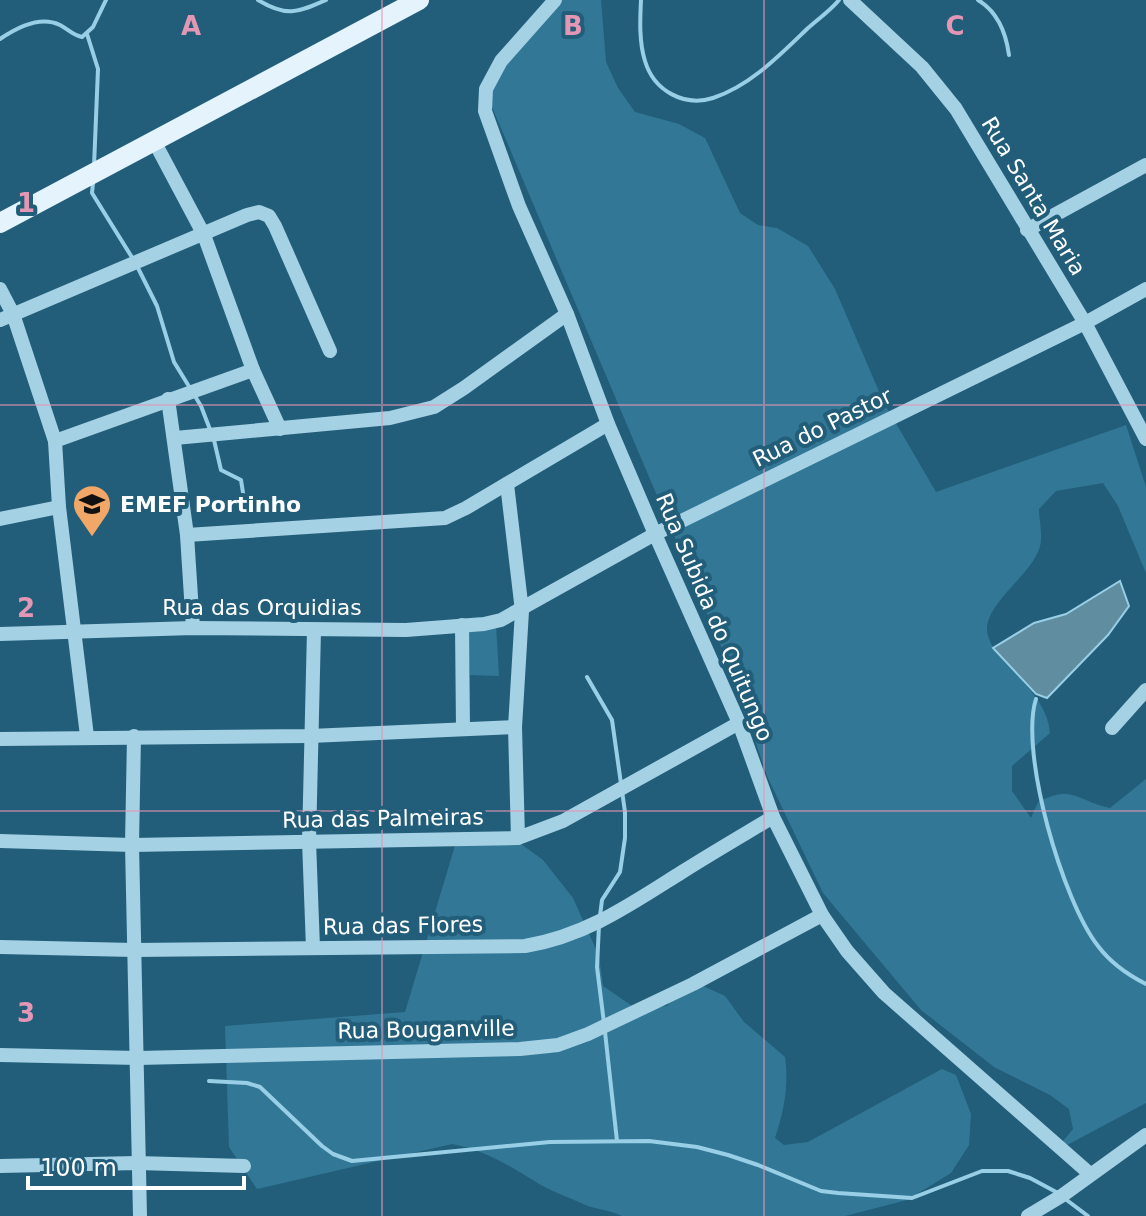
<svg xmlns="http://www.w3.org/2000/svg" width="1146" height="1216" font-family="'DejaVu Sans',sans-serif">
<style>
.green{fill:#327896}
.water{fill:#618da1;stroke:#98cfe6;stroke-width:2}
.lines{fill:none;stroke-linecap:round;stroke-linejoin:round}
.stream{stroke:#98cfe6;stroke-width:4}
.minor{stroke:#a5d1e5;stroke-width:14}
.major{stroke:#e5f4fc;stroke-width:20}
.grid{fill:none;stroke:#e497b5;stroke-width:2;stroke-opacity:0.55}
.labels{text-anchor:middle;stroke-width:8;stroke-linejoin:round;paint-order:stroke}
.street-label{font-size:22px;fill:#fff;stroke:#225e7a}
.poi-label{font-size:22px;font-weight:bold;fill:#fff;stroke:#225e7a;text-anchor:start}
.grid-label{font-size:26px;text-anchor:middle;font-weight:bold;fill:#e497b5;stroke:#225e7a;stroke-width:8;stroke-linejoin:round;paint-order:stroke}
</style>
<rect width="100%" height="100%" fill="#225e7a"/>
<g class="green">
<path d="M562,0H601L606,62L618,88L635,112L679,124L705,138L740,213L758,225L777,228L808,246L835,289L884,403L936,492L1126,425L1146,487V573L1118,506L1103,483L1056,491L1039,509C1039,520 1043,536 1040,546C1034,573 986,602 987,630C989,662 1046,686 1050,733L1012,766V791L1031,818L1038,802C1073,784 1077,801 1110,808L1146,779V1103L1054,1152L1073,1129L1069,1109L1050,1095L994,1067L921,1010L823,893L767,776L734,677L484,88Z"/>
<path d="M496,625L499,676L470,675L468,626Z"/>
<path d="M457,839L521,844L543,860L573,898L599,956L603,986L635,1008L667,1006L690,980L725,996L744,1022L785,1057C789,1086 784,1110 775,1138L784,1145L808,1142L942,1069L956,1075L971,1114L969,1145L951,1173L907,1200L845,1216H622C609,1209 594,1210 581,1203C566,1196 550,1191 536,1182C508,1165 485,1150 452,1144L257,1189L229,1147L225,1026L405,1012Z"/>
</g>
<path class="water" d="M1120,581L1129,606L1108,635L1047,698L1036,694L993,648L1034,623L1066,614Z"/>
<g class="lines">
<g class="stream">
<path d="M258,0C286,17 297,13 326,0"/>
<path d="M641,0C640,20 639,42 645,61C654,91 684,107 713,98C750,86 780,55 807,29C818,19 830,11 839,0"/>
<path d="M978,0C998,12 1006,33 1009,55"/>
<path d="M87,34L98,69L94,166"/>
<path d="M0,39C16,28 40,15 60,25C68,29 72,35 82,37L93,27L106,0"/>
<path d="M93,183L92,193L133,259"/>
<path d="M137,266L157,306L174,362L201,406L214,440L221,470L241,480L244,499"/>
<path d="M587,677L612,720L625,812V838L620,872L602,900L600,916"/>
<path d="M1036,699C1019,752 1063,902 1098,946C1110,962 1128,975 1146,984"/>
<path d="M599,925L597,967L604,1023"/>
<path d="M605,1032L617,1141"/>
<path d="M209,1081L247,1083L260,1087L322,1146L333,1154L352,1161L550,1142L649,1141L697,1147L728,1155L758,1165L821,1191L838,1193L912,1198L982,1171H1008L1030,1178L1058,1193"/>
<path d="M1064,1198L1088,1216"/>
</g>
<g class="minor">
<path d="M555,0L501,61L486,89L485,111L519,206L567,314L608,424L655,534L739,723L773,817L822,915L847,951L884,993L1090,1174"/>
<path d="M850,0L922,67L956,109L1085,323L1146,439"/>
<path d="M154,141L204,235L253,370L280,429"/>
<path d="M1027,230L1146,165"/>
<path d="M0,289L13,314L55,441L59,507L87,736"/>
<path d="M0,320L247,215L259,212L269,216L275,226L330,351"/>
<path d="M168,399L187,535L193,628"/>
<path d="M175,438L390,418L434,407L464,388L567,314"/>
<path d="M55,441L253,370"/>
<path d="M507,484L522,611L515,727L518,838"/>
<path d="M0,519L59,507"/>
<path d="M187,535L445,518L466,508L608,424"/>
<path d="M462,625L463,729"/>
<path d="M0,634L193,628L406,630L484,624L501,620L655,534L1085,323L1146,289"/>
<path d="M1112,728L1146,690"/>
<path d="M134,736L132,845L140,1216"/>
<path d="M0,739L310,736L515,727"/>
<path d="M0,841L132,845L518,838L563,821L739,723"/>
<path d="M0,947L134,950L525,946C586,936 631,904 682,872C712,853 743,835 773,817"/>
<path d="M313,948L309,841L314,630"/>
<path d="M0,1055L138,1058L520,1049L558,1045L588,1034L693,984L822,915"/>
<path d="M0,1166L137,1163L244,1166"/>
<path d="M1028,1216L1063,1195L1146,1135"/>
</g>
<path class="major" d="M0,223L419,0"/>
</g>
<path class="grid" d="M382,0V1216M764,0V1216M0,405H1146M0,811H1146"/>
<defs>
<g id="school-pin" transform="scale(2)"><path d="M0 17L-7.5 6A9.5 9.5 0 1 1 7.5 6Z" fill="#f0a767" stroke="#225e7a"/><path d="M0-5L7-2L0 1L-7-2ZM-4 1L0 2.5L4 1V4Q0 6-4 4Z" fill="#111"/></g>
</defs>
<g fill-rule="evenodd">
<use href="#school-pin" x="92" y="504"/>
</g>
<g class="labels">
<g class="street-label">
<text transform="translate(1034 196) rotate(59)" y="8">Rua Santa Maria</text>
<text transform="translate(822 427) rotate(-26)" y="8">Rua do Pastor</text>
<text x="262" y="615">Rua das Orquidias</text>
<text transform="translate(715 617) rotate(67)" y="8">Rua Subida do Quitungo</text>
<text transform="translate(383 818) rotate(-1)" y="8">Rua das Palmeiras</text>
<text transform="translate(403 925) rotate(-1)" y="8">Rua das Flores</text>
<text transform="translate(426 1029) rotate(-1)" y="8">Rua Bouganville</text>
</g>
<g class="poi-label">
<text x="120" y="512">EMEF Portinho</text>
</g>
</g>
<g class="grid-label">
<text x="191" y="35">A</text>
<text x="573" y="35">B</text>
<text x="955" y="35">C</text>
<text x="26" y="212">1</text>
<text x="26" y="617">2</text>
<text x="26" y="1022">3</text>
</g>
<path d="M28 1176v12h216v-12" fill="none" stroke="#ffffff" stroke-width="4"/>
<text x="40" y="1176" font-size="24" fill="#ffffff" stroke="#225e7a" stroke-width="6" paint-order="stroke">100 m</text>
</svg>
